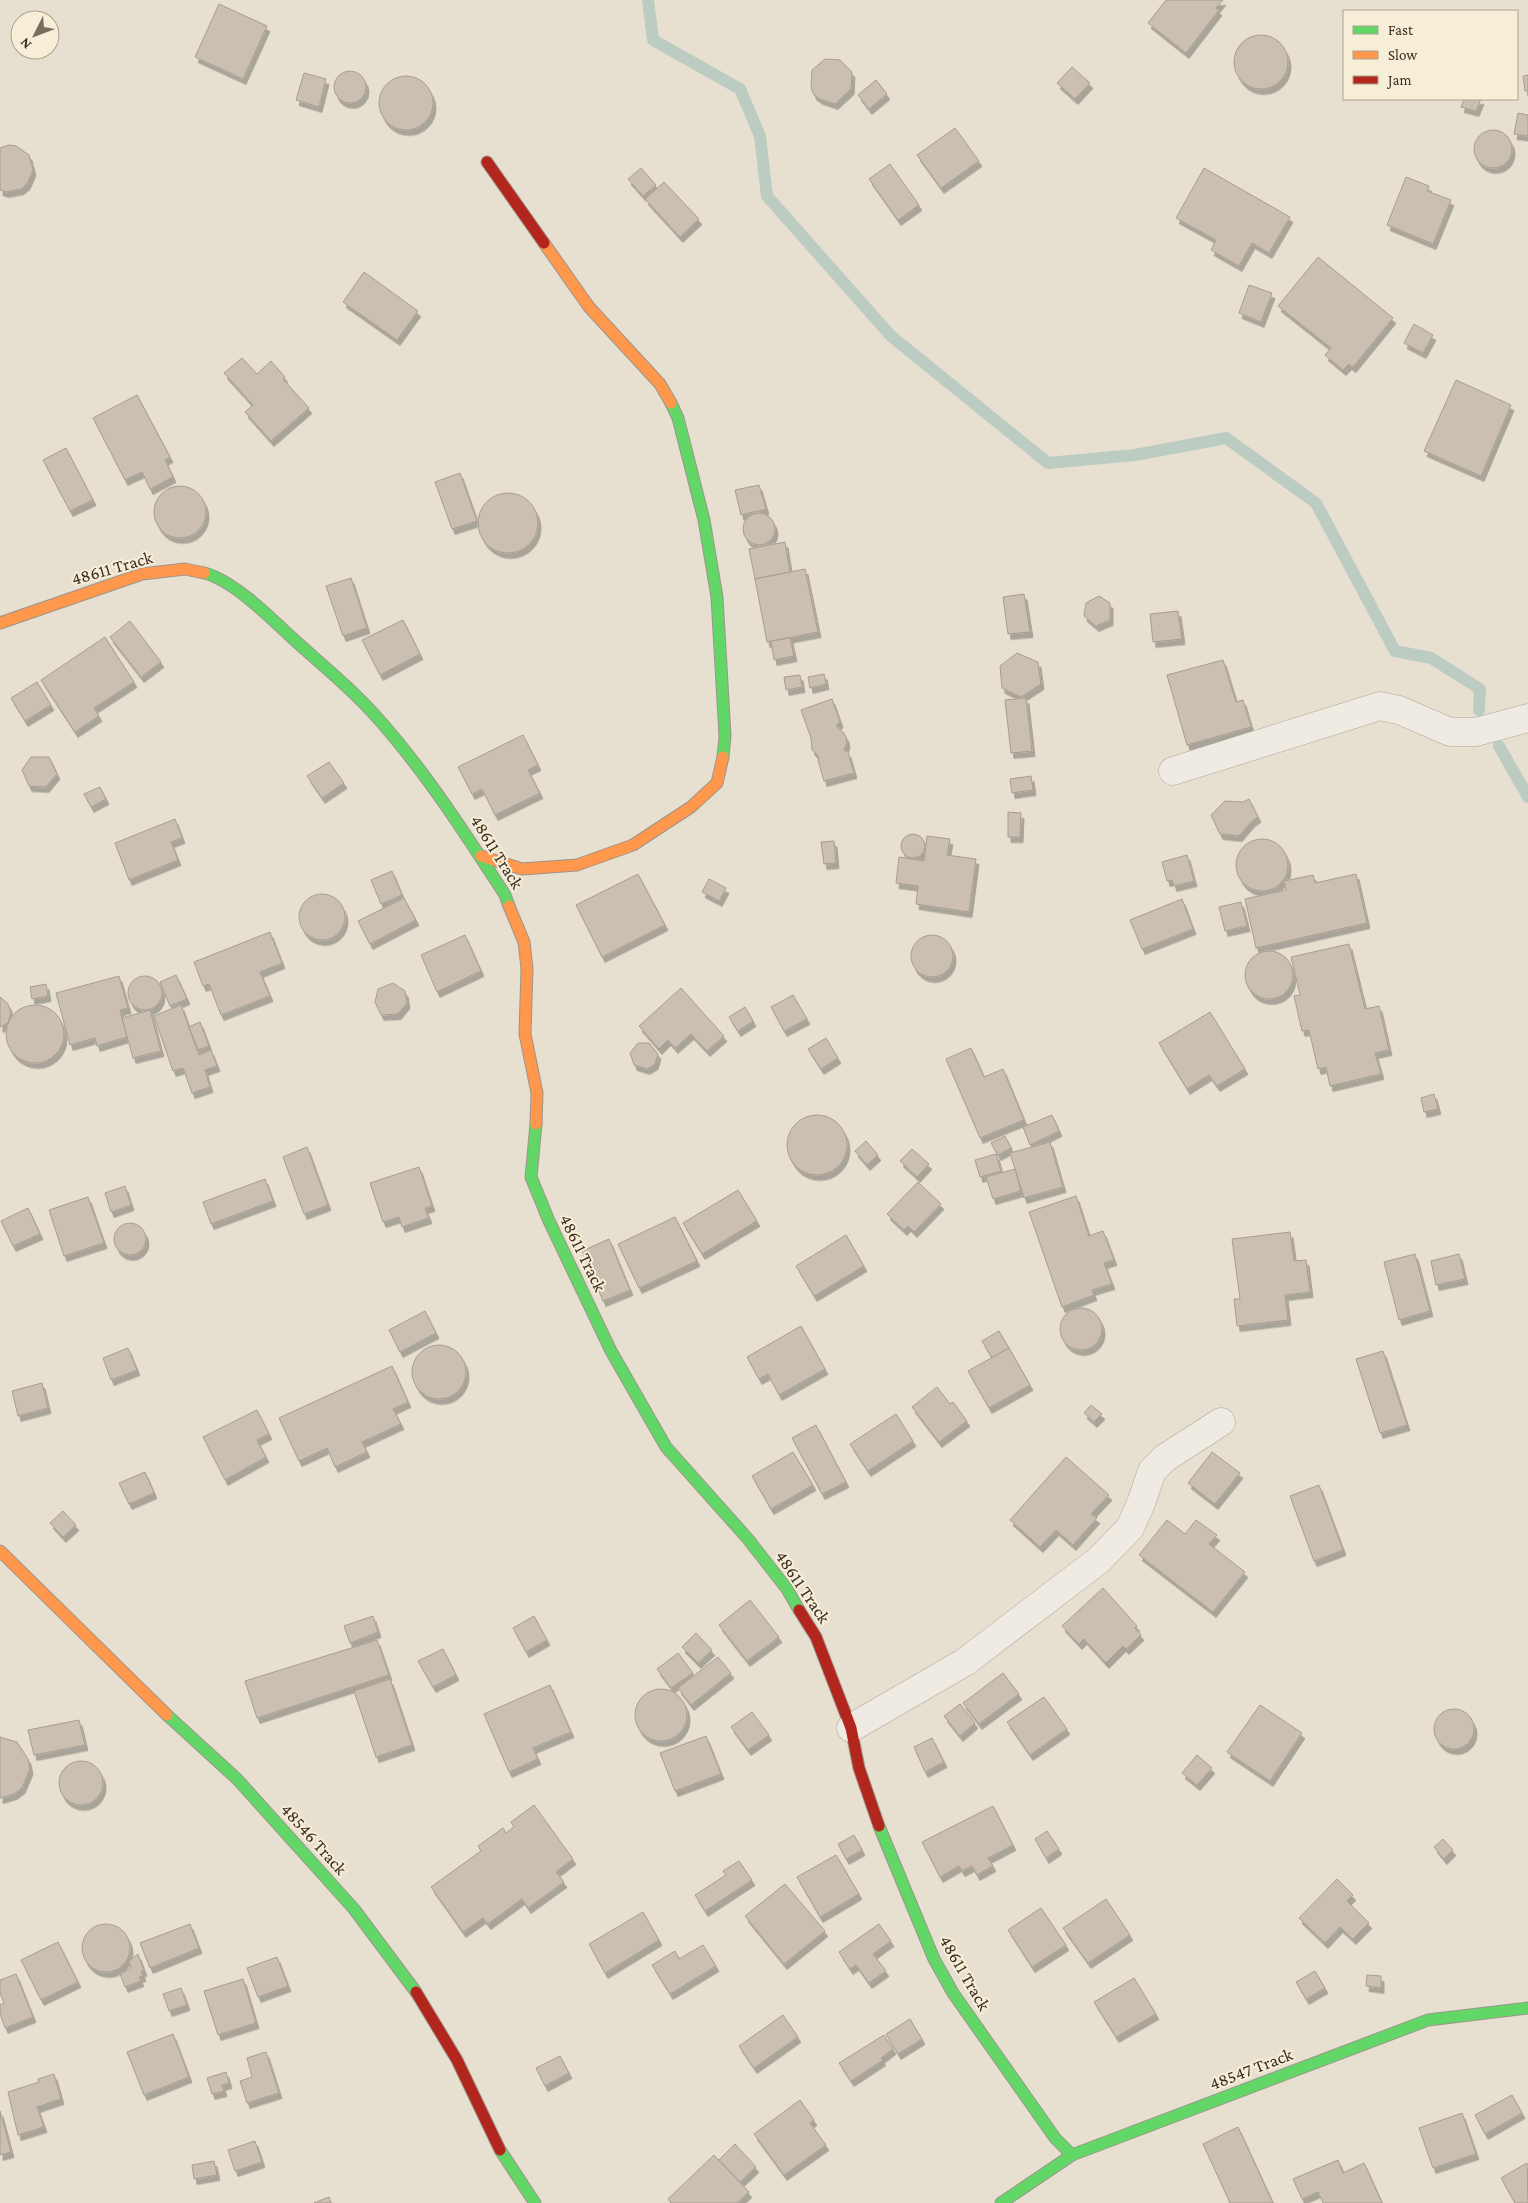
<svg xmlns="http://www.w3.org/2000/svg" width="1528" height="2203" font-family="'Crimson Pro',serif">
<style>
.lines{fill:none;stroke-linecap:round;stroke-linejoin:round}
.stream{stroke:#bcccc2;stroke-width:12}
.building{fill:#cbbfb2;stroke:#a89c90;filter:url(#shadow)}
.street-casing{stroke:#ada599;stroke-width:29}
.fast-casing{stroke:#9c958a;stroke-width:13}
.slow-casing{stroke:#9c958a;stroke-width:13}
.jam-casing{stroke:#9c958a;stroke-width:13}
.street{stroke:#efebe3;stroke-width:28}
.fast{stroke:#63d668;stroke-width:11}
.slow{stroke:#ff974d;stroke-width:11}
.jam{stroke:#b3261e;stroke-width:11}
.labels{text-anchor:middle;stroke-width:4;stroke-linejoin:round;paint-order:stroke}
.street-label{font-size:18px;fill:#3d2e20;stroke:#f7eed8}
</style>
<defs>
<filter id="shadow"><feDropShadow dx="3" dy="5.5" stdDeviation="0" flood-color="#0004"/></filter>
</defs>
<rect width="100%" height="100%" fill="#e7e0d1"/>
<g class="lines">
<g class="stream">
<path d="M648,0L653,40L740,89L760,136L767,196L891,336L1048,463L1135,455L1226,438L1316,503L1395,651L1431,658L1480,689L1479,710"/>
<path d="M1499,746L1528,797"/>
</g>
</g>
<g class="building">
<path d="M1166,0H1223L1216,8L1219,10L1186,53L1148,23Z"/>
<path d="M219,4L267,26L243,79L195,57Z"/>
<circle cx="1261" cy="62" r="27"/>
<path d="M825,59L840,60L852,72L851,89L835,104L820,99L814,95L811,88L812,70Z"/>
<path d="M1072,67L1090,83L1075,99L1057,83Z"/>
<circle cx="350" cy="87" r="16"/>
<path d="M304,73L326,79L319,107L296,100Z"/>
<path d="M1528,75V91H1525L1523,76Z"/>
<circle cx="406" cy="103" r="27"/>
<path d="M876,80L887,94L869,109L858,95Z"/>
<path d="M1464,99H1481L1476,111L1461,107Z"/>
<path d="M1518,113L1528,115V136L1514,134Z"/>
<path d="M955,128L979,161L941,188L917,155Z"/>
<circle cx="1493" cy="149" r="19"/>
<path d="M9,145L16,146L29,155L33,170L27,184L21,189L6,192L0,190V148Z"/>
<path d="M890,164L919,205L898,220L869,179Z"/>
<path d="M641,168L656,185L643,196L628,179Z"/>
<path d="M1204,168L1290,217L1269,253L1252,243L1239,266L1211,250L1216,240L1176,218Z"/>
<path d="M1406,177L1429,186L1427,191L1451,200L1433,244L1387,225Z"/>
<path d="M664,182L699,219L680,237L645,199Z"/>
<path d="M1318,257L1393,318L1353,367L1349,364L1343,370L1325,355L1331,348L1278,306Z"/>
<path d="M364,272L418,311L397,340L343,302Z"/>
<path d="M1249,285L1272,293L1261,322L1239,313Z"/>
<path d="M1414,324L1433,335L1423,353L1404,343Z"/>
<path d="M242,358L257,374L271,361L285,377L283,379L309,408L271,441L245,412L253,405L224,373Z"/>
<path d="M1456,380L1511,405L1481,476L1424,451Z"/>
<path d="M137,395L170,457L165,460L173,477L150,489L142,472L125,480L93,418Z"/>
<path d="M66,448L93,500L70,511L43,460Z"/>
<path d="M460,473L477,521L452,529L435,482Z"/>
<path d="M759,485L766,509L741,515L735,490Z"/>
<circle cx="180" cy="512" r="26"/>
<circle cx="508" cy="523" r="30"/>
<circle cx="759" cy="529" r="16"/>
<path d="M785,542L790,572L755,579L749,549Z"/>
<path d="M805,569L818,632L767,642L755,579Z"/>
<path d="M351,578L367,628L343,636L326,586Z"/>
<path d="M1024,594L1030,632L1008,634L1003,597Z"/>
<path d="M1099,596L1110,603V620L1096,626L1084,616L1086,603Z"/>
<path d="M1178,611L1182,639L1153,642L1150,614Z"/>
<path d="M403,620L420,654L380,675L362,640Z"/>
<path d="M130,621L161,662L141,677L110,637Z"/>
<path d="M105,637L134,682L94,708L99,716L75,732L41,680Z"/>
<path d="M790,638L794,656L774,660L771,641Z"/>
<path d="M1017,653L1038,662L1041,684L1021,697L1002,688L1000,666Z"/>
<path d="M1223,660L1236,702L1243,700L1251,727L1187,745L1167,675Z"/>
<path d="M824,674L826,684L810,688L808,677Z"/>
<path d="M800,675L802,687L786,690L784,677Z"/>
<path d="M37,682L51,705L25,721L11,698Z"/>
<path d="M1026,698L1032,751L1011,753L1005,700Z"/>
<path d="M832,699L840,722L836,726L843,732L846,737L847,743L844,750L848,752L854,773L824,781L818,760L819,757L812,750L811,738L801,710Z"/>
<path d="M523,735L538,765L528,770L540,793L495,815L482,789L472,794L458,767Z"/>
<path d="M31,757H49L57,774L46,787L29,786L22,770Z"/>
<path d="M329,762L344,783L322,798L307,776Z"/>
<path d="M1031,776L1033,790L1012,793L1010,779Z"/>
<path d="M100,787L106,799L91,807L84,794Z"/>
<path d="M1249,799L1258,817L1252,821L1239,836L1220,834L1211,815L1225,801L1243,802Z"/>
<path d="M1008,812L1021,813L1020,837H1008Z"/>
<path d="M175,819L182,838L171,842L178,860L129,880L115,843Z"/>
<circle cx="913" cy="846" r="12"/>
<path d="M927,836L950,839L947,855L976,859L969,912L916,904L918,886L896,883L899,857L924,861Z"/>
<circle cx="1262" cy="865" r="26"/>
<path d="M834,841L836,863L824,864L821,842Z"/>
<path d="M1187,855L1194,881L1174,886L1172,880L1167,881L1162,862Z"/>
<path d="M392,871L402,895L381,904L371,880Z"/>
<path d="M638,874L665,925L602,957L576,905Z"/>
<path d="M1356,874L1367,923L1256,948L1245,899L1286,890L1284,881L1313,875L1315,883Z"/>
<path d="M709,879L726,888L719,901L702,892Z"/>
<circle cx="322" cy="917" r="23"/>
<path d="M404,898L416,920L370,944L358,921Z"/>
<path d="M1182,899L1193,929L1142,949L1130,920Z"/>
<path d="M1241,902L1247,926L1225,931L1219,907Z"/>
<path d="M270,932L282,963L260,972L270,996L221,1015L209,984L203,986L194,962Z"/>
<path d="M465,935L481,971L437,992L421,955Z"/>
<circle cx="932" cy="956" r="21"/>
<path d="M1349,944L1365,1009L1379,1006L1389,1050L1375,1053L1381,1074L1330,1086L1326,1067L1318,1069L1309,1030L1302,1031L1294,996L1300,995L1291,957Z"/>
<circle cx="1269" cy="975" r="24"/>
<path d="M176,975L187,999L170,1006L160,982Z"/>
<path d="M119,976L128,1008L120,1010L127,1037L97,1046L95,1038L70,1045L56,993Z"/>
<circle cx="145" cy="993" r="17"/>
<path d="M393,983L405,991L407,1003L398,1014L381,1015L375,1002L378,989Z"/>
<path d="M46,984L48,996L32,999L30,987Z"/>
<path d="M681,988L724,1036L707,1051L691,1034L675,1048L668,1040L659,1049L639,1026Z"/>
<path d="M793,995L807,1019L784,1031L771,1007Z"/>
<path d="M0,997L8,1004L11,1013L8,1023L0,1027Z"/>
<path d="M181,1005L199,1055L211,1050L217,1066L205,1070L210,1087L192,1093L183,1068L173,1071L154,1016Z"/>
<circle cx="35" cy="1034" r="29"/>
<path d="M745,1007L753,1021L738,1031L729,1017Z"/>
<path d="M150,1010L161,1051L133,1058L122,1018Z"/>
<path d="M1210,1012L1245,1069L1217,1086L1209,1075L1187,1089L1159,1043Z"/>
<path d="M200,1022L209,1046L198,1050L189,1027Z"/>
<path d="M826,1038L838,1058L821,1069L808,1049Z"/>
<path d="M638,1043H649L658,1054L655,1064L647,1069L634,1065L630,1053Z"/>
<path d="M971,1048L984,1077L1003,1069L1024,1120L980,1138L946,1059Z"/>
<path d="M1434,1094L1438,1109L1424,1112L1421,1098Z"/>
<path d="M1052,1115L1059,1131L1030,1145L1023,1127Z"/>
<circle cx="817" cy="1145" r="30"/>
<path d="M1005,1136L1011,1148L998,1155L991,1143Z"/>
<path d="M866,1141L878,1155L867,1165L855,1151Z"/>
<path d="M1050,1142L1063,1187L1024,1198L1010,1153Z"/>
<path d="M307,1147L328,1205L304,1214L283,1157Z"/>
<path d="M912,1149L929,1164L917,1177L900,1161Z"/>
<path d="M996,1154L1001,1171L980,1177L975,1160Z"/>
<path d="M419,1167L432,1206L425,1208L429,1218L402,1227L399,1217L383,1222L370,1183Z"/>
<path d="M1015,1169L1021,1191L993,1199L986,1177Z"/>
<path d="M265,1179L273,1201L211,1224L203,1202Z"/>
<path d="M918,1182L941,1204L914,1232L908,1226L904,1230L887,1214Z"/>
<path d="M125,1186L131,1205L111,1212L105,1193Z"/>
<path d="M738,1190L757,1221L702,1254L683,1223Z"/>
<path d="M1076,1196L1089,1236L1103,1231L1114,1260L1104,1263L1112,1284L1092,1290L1094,1295L1062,1307L1029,1212Z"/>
<path d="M88,1197L104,1243L64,1256L49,1210Z"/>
<path d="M28,1208L40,1234L13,1246L1,1221Z"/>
<path d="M675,1217L697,1261L639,1288L618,1244Z"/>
<circle cx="130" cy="1239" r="16"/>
<path d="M1290,1232L1294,1261L1306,1260L1310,1292L1285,1295L1288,1320L1237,1326L1234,1299H1240L1232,1239Z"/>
<path d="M846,1235L864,1266L814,1296L796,1266Z"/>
<path d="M609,1239L630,1290L603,1301L582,1251Z"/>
<path d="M1415,1254L1430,1311L1399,1320L1384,1262Z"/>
<path d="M1459,1254L1465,1279L1436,1285L1431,1261Z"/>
<circle cx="1081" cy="1329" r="21"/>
<path d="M425,1311L436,1333L400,1352L389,1330Z"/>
<path d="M801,1326L825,1369L779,1395L768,1374L759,1379L747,1357Z"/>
<path d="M999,1331L1009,1348L992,1358L982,1341Z"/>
<circle cx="439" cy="1372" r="27"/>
<path d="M128,1348L137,1370L111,1380L103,1358Z"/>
<path d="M1009,1348L1030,1385L989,1408L968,1371Z"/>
<path d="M1383,1351L1407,1425L1380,1433L1356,1359Z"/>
<path d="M392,1366L408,1402L393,1409L401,1424L362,1442L367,1452L335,1467L327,1448L299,1461L279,1418Z"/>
<path d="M42,1383L48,1408L18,1416L12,1391Z"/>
<path d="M937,1387L950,1404L953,1402L967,1421L939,1442L912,1407Z"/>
<path d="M1091,1405L1102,1414L1094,1422L1084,1413Z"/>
<path d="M257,1410L269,1434L257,1440L266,1457L225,1480L203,1437Z"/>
<path d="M896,1414L913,1441L868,1471L850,1444Z"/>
<path d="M816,1425L846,1482L822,1494L792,1438Z"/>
<path d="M793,1452L813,1485L771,1509L752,1476Z"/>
<path d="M1212,1452L1240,1473L1215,1504L1188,1483Z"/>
<path d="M1066,1457L1109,1495L1091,1514L1097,1518L1073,1545L1056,1530L1040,1547L1010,1520Z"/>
<path d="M145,1472L154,1493L129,1504L119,1483Z"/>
<path d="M1319,1485L1343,1550L1314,1561L1290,1496Z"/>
<path d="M63,1511L76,1525L63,1537L50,1523Z"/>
<path d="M1167,1520L1185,1534L1196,1520L1217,1535L1209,1544L1245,1572L1213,1612L1139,1555Z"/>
<path d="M1103,1588L1137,1626L1135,1628L1141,1635L1126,1649L1123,1646L1106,1663L1084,1639L1079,1644L1062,1626Z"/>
<path d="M750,1600L779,1637L747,1661L719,1625Z"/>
<path d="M373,1616L378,1632L350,1643L344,1626Z"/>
<path d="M534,1616L547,1640L526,1652L513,1628Z"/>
<path d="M696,1633L712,1650L698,1663L682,1647Z"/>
<path d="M377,1640L389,1675L257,1718L245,1681Z"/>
<path d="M443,1649L456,1675L433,1687L418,1661Z"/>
<path d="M678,1653L693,1673L671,1688L657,1669Z"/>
<path d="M718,1657L731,1673L691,1705L678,1688Z"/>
<path d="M1003,1673L1019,1694L979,1724L963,1703Z"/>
<path d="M390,1679L412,1745L376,1757L354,1691Z"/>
<path d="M550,1685L571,1732L533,1748L538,1759L509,1772L484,1714Z"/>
<circle cx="661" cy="1715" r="26"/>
<path d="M1044,1697L1067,1729L1030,1755L1007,1722Z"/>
<path d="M960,1704L975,1723L960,1736L944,1716Z"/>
<path d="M1260,1705L1302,1733L1270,1781L1227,1752Z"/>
<circle cx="1454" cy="1729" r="20"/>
<path d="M752,1712L769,1735L748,1750L731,1727Z"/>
<path d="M79,1720L85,1745L34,1755L28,1730Z"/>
<path d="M706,1736L721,1774L675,1791L660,1753Z"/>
<path d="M0,1737L17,1742L28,1759L30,1769L22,1788L14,1794L4,1797L0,1798Z"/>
<path d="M932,1738L944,1762L925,1772L914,1747Z"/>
<path d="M1197,1755L1212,1768L1197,1785L1182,1773Z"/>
<circle cx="81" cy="1783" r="22"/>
<path d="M534,1805L573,1859L556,1872L564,1882L528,1908L522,1899L488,1924L483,1918L463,1932L431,1887L481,1851L478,1846L503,1828L506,1833L514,1827L511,1822Z"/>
<path d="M993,1806L1013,1845L988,1858L993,1866L977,1875L972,1866L962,1871L959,1866L940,1877L922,1842Z"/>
<path d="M1047,1831L1059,1849L1046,1858L1035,1839Z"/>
<path d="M854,1835L862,1850L846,1859L838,1844Z"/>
<path d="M1443,1839L1453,1850L1444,1859L1434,1847Z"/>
<path d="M836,1855L859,1894L820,1917L797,1877Z"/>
<path d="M739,1861L752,1880L705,1911L695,1895L726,1875L723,1871Z"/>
<path d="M1337,1879L1353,1895L1347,1901L1369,1923L1353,1939L1340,1927L1325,1943L1299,1918Z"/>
<path d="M785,1884L825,1931L784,1964L745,1916Z"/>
<path d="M1106,1899L1130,1935L1088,1963L1063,1928Z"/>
<path d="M1041,1908L1066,1945L1032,1967L1008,1930Z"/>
<path d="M643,1912L659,1940L605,1973L589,1944Z"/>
<path d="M190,1924L199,1948L150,1968L140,1943Z"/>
<path d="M879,1924L891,1941L873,1954L886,1971L869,1983L856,1965L850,1969L839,1952Z"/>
<circle cx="106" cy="1948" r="24"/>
<path d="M58,1942L78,1982L41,2000L21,1960Z"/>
<path d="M703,1945L716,1966L670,1994L652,1965L675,1951L679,1959Z"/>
<path d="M138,1954L144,1971H141L143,1976L139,1977L141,1981L125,1987L120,1974L131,1968L129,1961Z"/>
<path d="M277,1957L288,1986L258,1997L247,1968Z"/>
<path d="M1315,1971L1325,1988L1306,1999L1296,1982Z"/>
<path d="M16,1974L33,2017L5,2028L0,2014V2005L4,2003L0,1993V1980Z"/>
<path d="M1367,1975L1381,1976V1988L1366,1986Z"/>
<path d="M1134,1978L1156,2014L1116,2037L1094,2002Z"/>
<path d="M243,1979L256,2023L218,2035L204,1991Z"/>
<path d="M181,1988L187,2005L169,2011L163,1994Z"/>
<path d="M783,2015L798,2037L754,2068L739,2046Z"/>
<path d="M910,2019L922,2039L898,2054L886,2034Z"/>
<path d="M173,2034L189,2077L144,2095L127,2052Z"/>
<path d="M884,2035L893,2049L881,2058L883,2060L851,2081L839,2063Z"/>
<path d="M266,2052L279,2093L247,2103L240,2081L252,2077L247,2058Z"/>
<path d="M560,2056L569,2073L545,2086L536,2068Z"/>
<path d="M226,2072L229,2083L222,2085L224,2091L212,2094L207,2078Z"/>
<path d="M54,2074L61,2099L37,2107L44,2127L18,2135L8,2092L39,2082L38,2079Z"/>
<path d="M1512,2095L1522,2113L1485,2134L1475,2115Z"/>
<path d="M800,2100L814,2120L810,2123L826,2145L784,2175L754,2134Z"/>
<path d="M0,2111L11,2152L0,2155Z"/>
<path d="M1462,2113L1476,2154L1433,2168L1419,2128Z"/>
<path d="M1238,2127L1273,2203H1230L1203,2144Z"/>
<path d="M255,2141L262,2162L235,2171L228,2150Z"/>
<path d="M735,2144L756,2167L740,2182L719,2160Z"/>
<path d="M714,2155L749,2192L737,2203H671L668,2199Z"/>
<path d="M1338,2160L1343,2173L1364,2163L1382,2203H1323L1318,2192L1302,2199L1293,2179Z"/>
<path d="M214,2161L217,2175L194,2179L192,2165Z"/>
<path d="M1527,2163L1528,2203H1515L1501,2178Z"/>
<path d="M329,2197L331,2203H314Z"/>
</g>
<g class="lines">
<g class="street-casing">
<g id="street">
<path d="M1173,771L1380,706L1399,710L1450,732H1476L1528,718"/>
<path d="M851,1728L965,1662L1099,1560L1130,1528L1141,1503L1152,1471L1165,1458L1221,1422"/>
</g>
</g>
<g class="fast-casing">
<g id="fast">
<path d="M671,403L678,418L704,520L717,597L725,736L723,757"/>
<path d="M204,573C231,579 269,616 289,635C317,661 348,685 373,713C424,769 464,832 505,895L509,906"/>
<path d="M536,1124L531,1177L549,1221L611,1351L666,1447L748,1539L787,1589L799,1610"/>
<path d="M167,1715L237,1779L354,1909L416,1992"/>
<path d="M879,1826L934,1959L953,1993L1055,2138L1072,2155"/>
<path d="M500,2150L535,2203"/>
<path d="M1001,2203L1072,2155L1428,2020L1528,2008"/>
</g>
</g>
<g class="slow-casing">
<g id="slow">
<path d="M544,243L589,307L660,384L671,403"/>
<path d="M0,623L142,574L185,569L204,573"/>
<path d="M481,856L522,869L577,865L633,845L691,807L717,783L723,757"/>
<path d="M509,906L524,942L527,968L525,1034L537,1093L536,1124"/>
<path d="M0,1551L167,1715"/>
</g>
</g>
<g class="jam-casing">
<g id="jam">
<path d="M487,162L544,243"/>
<path d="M799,1610L816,1637L851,1728L859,1768L879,1826"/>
<path d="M416,1992L457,2060L500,2150"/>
</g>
</g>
<use href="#street" class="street"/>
<use href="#fast" class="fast"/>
<use href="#slow" class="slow"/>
<use href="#jam" class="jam"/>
</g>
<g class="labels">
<g class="street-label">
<text transform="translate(112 568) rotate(-16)" y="6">48611 Track</text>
<text transform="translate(497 852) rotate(58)" y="6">48611 Track</text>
<text transform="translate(583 1253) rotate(64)" y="6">48611 Track</text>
<text transform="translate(803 1587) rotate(56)" y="6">48611 Track</text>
<text transform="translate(314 1839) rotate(48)" y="6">48546 Track</text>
<text transform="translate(965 1973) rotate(60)" y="6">48611 Track</text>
<text transform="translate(1251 2069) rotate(-21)" y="6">48547 Track</text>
</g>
</g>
<rect x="1343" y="10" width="175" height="90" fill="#f7eed8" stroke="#ada18e"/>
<rect x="1353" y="26" width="25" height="8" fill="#63d668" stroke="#ada18e"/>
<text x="1388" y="35" font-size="15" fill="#3d2e20">Fast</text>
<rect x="1353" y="51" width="25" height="8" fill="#ff974d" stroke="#ada18e"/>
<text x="1388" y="60" font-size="15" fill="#3d2e20">Slow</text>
<rect x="1353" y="76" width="25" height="8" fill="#b3261e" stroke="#ada18e"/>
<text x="1388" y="85" font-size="15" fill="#3d2e20">Jam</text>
<g transform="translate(35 35) rotate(228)"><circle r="24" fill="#f7eed8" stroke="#ada18e"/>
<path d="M0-4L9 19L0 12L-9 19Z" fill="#786c5e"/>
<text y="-8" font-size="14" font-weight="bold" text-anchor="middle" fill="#3d2e20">N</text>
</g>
</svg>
